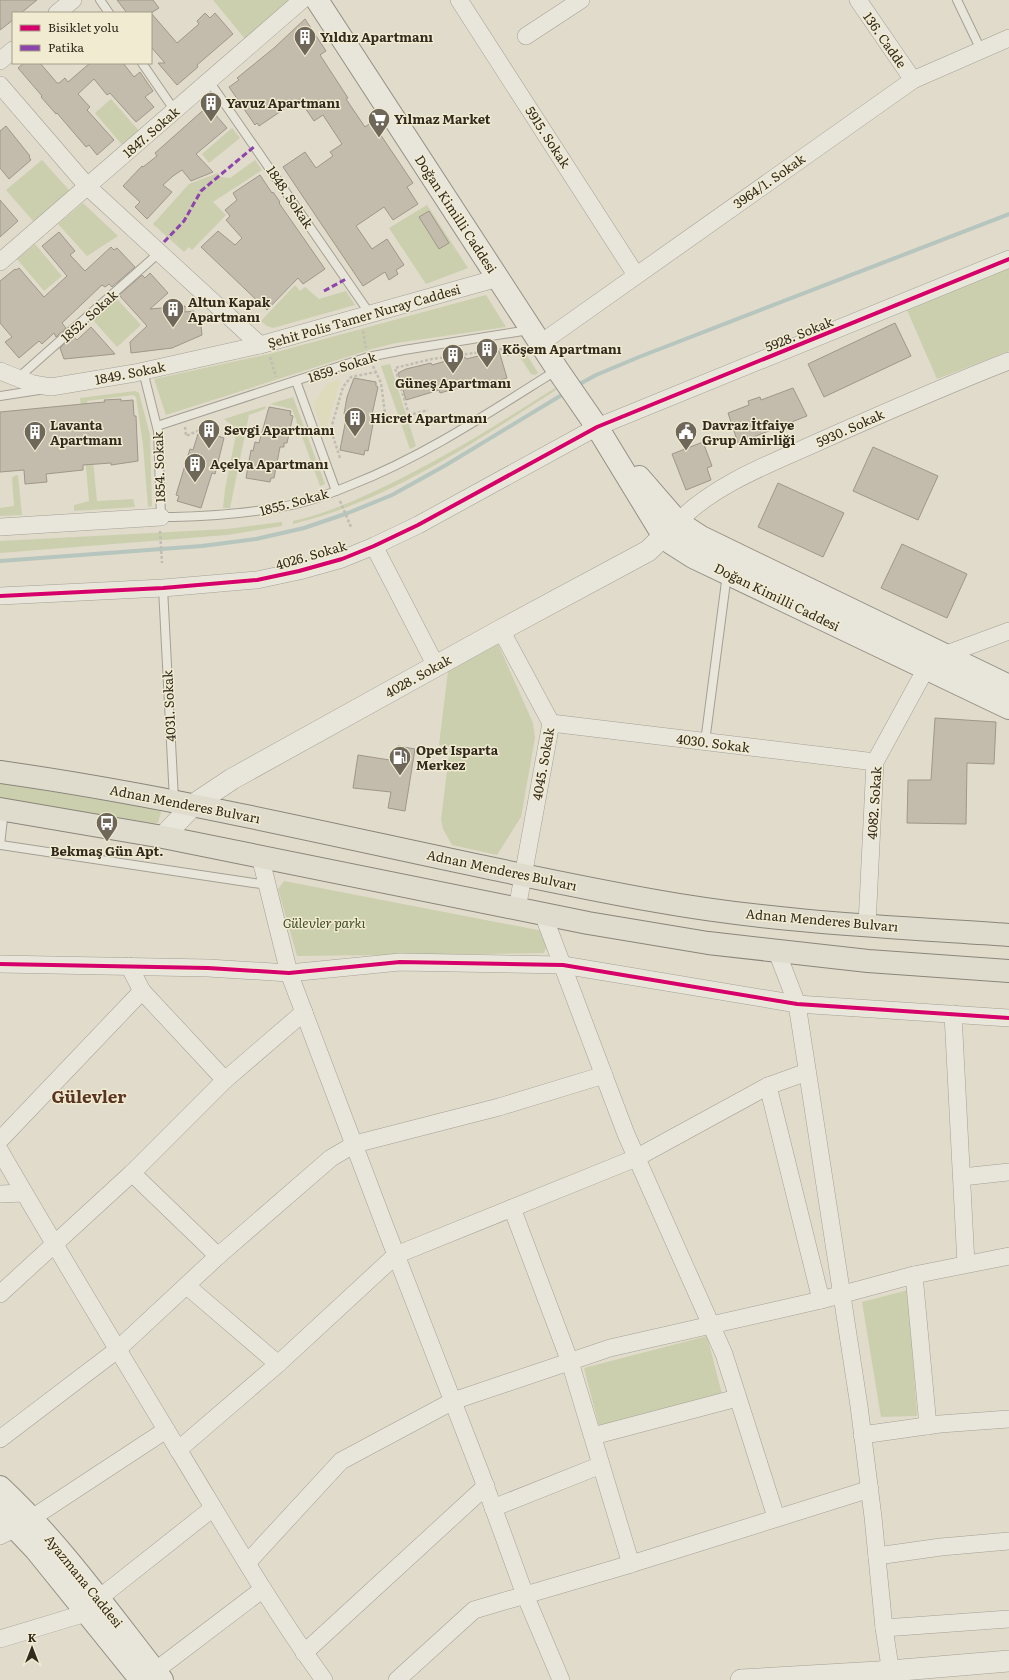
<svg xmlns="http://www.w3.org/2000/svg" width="1009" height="1680" font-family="Literata,serif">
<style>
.farmland{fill:#dedbbc}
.green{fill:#cbcfae}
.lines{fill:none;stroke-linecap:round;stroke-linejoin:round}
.stream{stroke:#b6c5bd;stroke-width:4}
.building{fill:#c3bbac;stroke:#9f978a}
.service-casing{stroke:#a5a094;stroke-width:10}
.minor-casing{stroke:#a5a094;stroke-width:18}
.tertiary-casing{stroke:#a5a094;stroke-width:22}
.secondary-casing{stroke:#959084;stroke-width:24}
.primary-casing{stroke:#8a857a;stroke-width:24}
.path{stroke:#c1bdb3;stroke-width:2.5;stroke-dasharray:3 2;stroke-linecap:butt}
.service{stroke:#e8e6db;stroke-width:8}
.minor{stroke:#e8e6db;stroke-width:17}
.tertiary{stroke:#e8e6db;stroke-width:21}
.secondary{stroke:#e8e6db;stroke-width:22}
.primary{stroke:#dfdccd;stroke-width:22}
.quiet{stroke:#8e44ad;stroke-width:3;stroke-dasharray:6 3;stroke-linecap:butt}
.cycleway-casing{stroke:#f1ebd1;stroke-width:6}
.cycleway{stroke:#d6006c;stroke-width:4}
.labels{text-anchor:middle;stroke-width:3;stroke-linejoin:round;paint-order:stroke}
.poi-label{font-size:13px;font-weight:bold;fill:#322a1e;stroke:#f1ebd1;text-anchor:start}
.street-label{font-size:13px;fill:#322a1e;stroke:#f1ebd1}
.park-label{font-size:13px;font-style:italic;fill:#3e4c27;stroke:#f1ebd1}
.district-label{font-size:17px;font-weight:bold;fill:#593422;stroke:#f1ebd1}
</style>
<rect width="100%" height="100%" fill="#e0dbca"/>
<path class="farmland" d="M341,379L327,427V441L313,404L328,383Z"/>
<g class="green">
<path d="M213,0H290L246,40Z"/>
<path d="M111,99L140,132L124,147L95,113Z"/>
<path d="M232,128L240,138L209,163L202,154Z"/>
<path d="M42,160L70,191L34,222L6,190Z"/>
<path d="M255,160L262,170L213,202L226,215L192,250L189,247L184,252L153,224L189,184L218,173L221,177L230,178Z"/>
<path d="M83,203L118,236L87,256L58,224Z"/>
<path d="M427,205L468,268L426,284L389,228Z"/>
<path d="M35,244L62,276L44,291L17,259Z"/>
<path d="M1009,268V351L937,379L907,310Z"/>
<path d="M295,285L300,291L305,287L319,299L346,291L355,305L273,328L267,326L261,321Z"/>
<path d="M486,295L506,327L396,343L372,349L166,415L154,379L269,354Z"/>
<path d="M117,299L141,325L117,347L93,320Z"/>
<path d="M514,345L524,350L538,373L535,375L531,374L518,354L506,346Z"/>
<path d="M390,364L416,446L410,449L381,366Z"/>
<path d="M555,388L556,390C474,442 389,501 293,524V521C322,515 349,503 375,491C438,462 496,425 555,388Z"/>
<path d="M135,391L139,393L150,435L152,506L148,507L143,445L136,397L133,395L87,401L97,501L133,499L135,507L74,511V505L89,501L80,398Z"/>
<path d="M293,397L325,484L320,486L292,409L270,404Z"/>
<path d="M266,406L265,409L249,415L230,508H223L225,489L237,429L224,419Z"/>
<path d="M18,475L22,515L0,516V508L14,506L12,478L14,476Z"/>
<path d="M282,522V526L227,535L0,553V541L227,529Z"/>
<path d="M498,644L533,723L535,738L521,817L497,855L452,845L443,829L441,820L450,747L439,745L448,671Z"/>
<path d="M0,783L157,809L161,812L158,823H153L0,798Z"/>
<path d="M284,881L543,931L547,944L544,953L297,956L278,889Z"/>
<path d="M908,1290L917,1416L881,1417L862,1302Z"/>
<path d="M707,1336L722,1394L599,1426L584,1368Z"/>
</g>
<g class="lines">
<g class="stream">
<path d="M576,386L596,375L639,357L1009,214"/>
<path d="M0,561L202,546L256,539L304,528L348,513L392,495L446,465L565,393"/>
</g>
</g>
<g class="building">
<path d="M0,0H37L21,13H13V20L0,30Z"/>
<path d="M117,0H153L159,8L151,13L177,43L199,24L197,21L205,13L210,18L215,13L233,34L197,65L198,67L177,85L158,63H165L151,47V13H127Z"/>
<path d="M305,19L326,51L320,55L348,98L346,99L365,127L372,122L413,183L407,187L418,204L393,220L384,207L356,226L372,249L387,239L404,265L396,270L398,274L389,280L385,272L363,286L283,167L305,152L316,168L333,156L330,152L342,144L323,115L314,121L299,99L259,126L257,123L255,125L229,87L239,80L237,78L274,48Z"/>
<path d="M24,63H40L57,83H59L65,78L68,82L90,63H123L134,77L140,72L153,91L145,97L154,107L136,122L110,93L107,95L94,79L78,94L90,107L87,110L114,140L97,155L89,145L86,147L57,113L56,114L41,97L42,96L18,68Z"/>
<path d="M208,106L227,128L196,154L213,172L191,181L182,170L173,176L163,185L172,192L147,219L135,207L140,202L123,186L142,166L143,167L157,156L155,153Z"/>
<path d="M6,126L30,156L29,157L31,160L9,179L0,168V131Z"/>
<path d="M260,175L272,193L273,192L280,202L279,203L325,269L303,284L298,278L267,310L201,247L218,231L235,245L242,238L226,220L230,216L225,210L237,200L233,193Z"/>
<path d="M0,200L18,221L0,237Z"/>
<path d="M429,211L449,243L439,249L419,217Z"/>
<path d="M59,232L75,251L70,255L85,271L111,247L114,250L117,248L135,267L112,287L109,284L105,287L102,285L62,323L66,328L56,337L54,333L42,344L39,341L19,358L5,342L12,337L0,323V281L15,269L16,270L19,268L44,297L67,276L42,246Z"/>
<path d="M150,273L168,293L150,309L185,306V312L194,311V317H200L202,335L172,348L131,353L130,342L147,326L119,295L142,275L145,278Z"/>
<path d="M895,323L911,356L824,397L808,364Z"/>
<path d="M91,327L115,354L64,359L60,348L73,336L77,340Z"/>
<path d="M499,351L507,378L474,388L473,384L440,393L439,390L406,400L398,373L406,369L431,363L432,365L456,358L457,359L465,357L466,359Z"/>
<path d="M354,378L376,382V386L378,387L371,419V423L373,424L368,451L365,450L364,455L340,450L347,414H344L347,397Z"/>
<path d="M793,388L807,416L738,443L728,413L749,405L748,401L760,397L761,400Z"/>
<path d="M121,399V401L133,400L134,416H136L138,461L111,465V463L83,465V470L46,474L47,482L25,484L24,470L0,472V412L93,403L105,402L104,400Z"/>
<path d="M269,407L291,411L290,415L293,416L287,443H284V447H280L274,478H271L270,482L246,478L251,450L253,451L255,442L259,443Z"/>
<path d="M202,431L224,438L215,474L212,473L201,508L177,501L179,496L176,495L190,449L193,450L198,434L201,435Z"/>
<path d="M703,442L712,466L707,468L711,480L686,490L672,454Z"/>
<path d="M873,447L938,476L918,520L853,491Z"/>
<path d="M778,483L844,513L823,557L758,527Z"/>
<path d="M902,544L967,574L947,618L881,588Z"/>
<path d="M935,718L996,722L994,764L967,763L966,824L907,823L908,780H931Z"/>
<path d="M398,746L415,749L405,811L388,808L391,792L353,788L358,755L396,761Z"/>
</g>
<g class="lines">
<g class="service-casing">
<g id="service">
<path d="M100,0L109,13"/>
<path d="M957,0L981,50"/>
<path d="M142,63L175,111"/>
<path d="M209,81L370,314"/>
<path d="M143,371L158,431L161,517H174C216,516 258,513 300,503C317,499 334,492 351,485C425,456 490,412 557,370"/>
<path d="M18,378L160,252"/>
<path d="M296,381L336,491"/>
<path d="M0,396L39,390"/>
<path d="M157,426L368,357L404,350L529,330"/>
<path d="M163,588L174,800"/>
<path d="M705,742L727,574"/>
<path d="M0,845L4,810"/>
<path d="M1,845L267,885"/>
</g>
</g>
<g class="minor-casing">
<g id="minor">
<path d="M459,0L636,275"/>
<path d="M858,0L913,80"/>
<path d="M57,13L73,0"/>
<path d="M526,36L581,0"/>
<path d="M0,61L13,50"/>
<path d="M0,85L88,187L260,345L498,278"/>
<path d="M0,262L302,0"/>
<path d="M541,343L913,80L1009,38"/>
<path d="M0,371L33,384L51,387L135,373L260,345"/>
<path d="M678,522C715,483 777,461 825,439C886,412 947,385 1009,361"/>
<path d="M0,527L161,517"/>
<path d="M374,546L436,666"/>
<path d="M0,596L163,588L257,580L299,571L342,559L374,546L418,525L597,427L1009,259"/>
<path d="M501,630L551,723L517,909"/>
<path d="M551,723L875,762"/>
<path d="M260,856L289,973L386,1229L481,1474L525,1595L561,1680"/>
<path d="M543,914L626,1134L724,1354L776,1517"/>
<path d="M867,925L875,762L929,663L944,655L1009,631"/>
<path d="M777,952L797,1004L859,1406L873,1517L884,1628L892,1680"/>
<path d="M0,964L208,968L289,973L400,962L563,965L797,1004L1009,1018"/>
<path d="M129,966L142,991L225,1080L304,1012"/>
<path d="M953,1014L966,1264"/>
<path d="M768,1086L821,1300"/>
<path d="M0,1140L142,991"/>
<path d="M0,1151C58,1252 119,1351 179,1451C226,1528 271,1607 324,1680"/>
<path d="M132,1173L218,1256"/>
<path d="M962,1177L1009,1172"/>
<path d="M0,1194L24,1193"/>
<path d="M512,1208L570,1362L631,1564L870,1489"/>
<path d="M914,1275L928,1426"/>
<path d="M187,1286L278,1364L396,1255L636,1158L768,1086L807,1072"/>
<path d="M0,1294L132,1173L225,1080"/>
<path d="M862,1435L940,1424L1009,1419"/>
<path d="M593,1436L737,1398"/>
<path d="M0,1439L117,1350L218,1256L331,1158L355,1144L499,1107L604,1075"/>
<path d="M178,1450L278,1364"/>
<path d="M493,1508L601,1465"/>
<path d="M32,1518L166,1430"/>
<path d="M0,1536L16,1528"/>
<path d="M877,1556L941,1547L1009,1541"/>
<path d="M247,1563L341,1461L453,1401L610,1348L821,1300L914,1275L1009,1256"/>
<path d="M98,1599L213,1508"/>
<path d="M884,1628L1009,1619"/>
<path d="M0,1639L86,1613"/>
<path d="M304,1653L486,1486"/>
<path d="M155,1671L263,1589"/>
<path d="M397,1680L474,1610L631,1564"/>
</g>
</g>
<g class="tertiary-casing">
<g id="tertiary">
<path d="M163,837L193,805L232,779L501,630L648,551L677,523"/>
<path d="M741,1680L878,1672L1009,1661"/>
</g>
</g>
<g class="secondary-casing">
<g id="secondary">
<path d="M317,0L557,369L597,427L661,532L671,543L693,557L1009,708"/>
<path d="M639,477L678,522L701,537L1009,686"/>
<path d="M0,1487C61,1544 110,1614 162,1680"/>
<path d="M0,1512L36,1550L141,1680"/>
</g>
</g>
<g class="primary-casing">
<g id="primary">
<path d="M0,772C221,803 437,862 656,901C772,922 891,927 1009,935"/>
<path d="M0,809L163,837L588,923L708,943L868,961L1009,971"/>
</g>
</g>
<g class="path">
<path d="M363,331L366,348"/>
<path d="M270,357L276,377"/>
<path d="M373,366L381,383L386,421L428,410"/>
<path d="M409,415L395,368L432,359L502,349L505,350L509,357"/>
<path d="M185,427L186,436L202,429L210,428"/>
<path d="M340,458L332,433V425L343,387L351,377L376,372"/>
<path d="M340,501L351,527"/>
<path d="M160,531L162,563"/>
</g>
<use href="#service" class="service"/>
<use href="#minor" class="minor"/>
<use href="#tertiary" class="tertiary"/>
<use href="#secondary" class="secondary"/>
<use href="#primary" class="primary"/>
<g class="quiet">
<path d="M164,242L184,221L201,191L255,146"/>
<path d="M324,291L346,279"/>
</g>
<g class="cycleway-casing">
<g id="cycleway">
<path d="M0,596L163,588L257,580L299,571L342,559L374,546L418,525L597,427L1009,259"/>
<path d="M0,964L208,968L289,973L400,962L563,965L797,1004L1009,1018"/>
</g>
</g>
<use href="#cycleway" class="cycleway"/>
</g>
<defs>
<g id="building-pin" transform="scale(1.15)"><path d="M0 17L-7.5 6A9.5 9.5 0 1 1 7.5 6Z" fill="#6f685a" stroke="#f1ebd1"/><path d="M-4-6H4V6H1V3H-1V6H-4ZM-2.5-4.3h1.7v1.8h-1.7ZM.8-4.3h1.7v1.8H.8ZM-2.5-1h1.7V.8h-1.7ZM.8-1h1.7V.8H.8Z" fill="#fff"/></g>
<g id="supermarket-pin" transform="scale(1.15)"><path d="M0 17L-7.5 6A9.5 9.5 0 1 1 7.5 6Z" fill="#6f685a" stroke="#f1ebd1"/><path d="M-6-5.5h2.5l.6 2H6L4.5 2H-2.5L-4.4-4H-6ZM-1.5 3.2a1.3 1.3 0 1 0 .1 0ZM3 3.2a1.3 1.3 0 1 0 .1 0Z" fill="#fff"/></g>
<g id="civic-pin" transform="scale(1.15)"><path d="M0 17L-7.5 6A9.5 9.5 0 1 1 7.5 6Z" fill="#6f685a" stroke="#f1ebd1"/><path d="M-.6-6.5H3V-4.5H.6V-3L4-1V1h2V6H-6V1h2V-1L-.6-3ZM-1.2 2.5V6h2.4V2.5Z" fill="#fff"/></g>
<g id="fuel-pin" transform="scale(1.15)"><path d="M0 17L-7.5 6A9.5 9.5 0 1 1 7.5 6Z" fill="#6f685a" stroke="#f1ebd1"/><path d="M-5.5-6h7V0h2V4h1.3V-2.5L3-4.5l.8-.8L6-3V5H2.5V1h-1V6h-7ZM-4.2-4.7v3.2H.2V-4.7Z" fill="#fff"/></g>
<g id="bus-pin" transform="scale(1.15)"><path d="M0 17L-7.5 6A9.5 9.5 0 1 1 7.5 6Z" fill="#6f685a" stroke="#f1ebd1"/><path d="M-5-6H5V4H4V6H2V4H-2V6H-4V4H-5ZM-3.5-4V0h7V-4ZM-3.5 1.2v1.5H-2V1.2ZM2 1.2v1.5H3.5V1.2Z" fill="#fff"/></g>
</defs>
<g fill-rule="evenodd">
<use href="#building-pin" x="305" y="37"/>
<use href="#building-pin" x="211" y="103"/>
<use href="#supermarket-pin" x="379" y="119"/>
<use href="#building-pin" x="173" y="309"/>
<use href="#building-pin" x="487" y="349"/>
<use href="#building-pin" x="453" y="355"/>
<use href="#building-pin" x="355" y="418"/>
<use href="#building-pin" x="209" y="430"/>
<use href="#building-pin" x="35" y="432"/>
<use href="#civic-pin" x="686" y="432"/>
<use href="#building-pin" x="195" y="464"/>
<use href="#fuel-pin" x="400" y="757"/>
<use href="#bus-pin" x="107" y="823"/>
</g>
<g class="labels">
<g class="poi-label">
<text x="320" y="42">Yıldız Apartmanı</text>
<text x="226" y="108">Yavuz Apartmanı</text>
<text x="394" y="124">Yılmaz Market</text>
<text x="188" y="307">Altun Kapak<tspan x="188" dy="15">Apartmanı</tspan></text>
<text x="502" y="354">Köşem Apartmanı</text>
<text x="453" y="388" text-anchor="middle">Güneş Apartmanı</text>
<text x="370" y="423">Hicret Apartmanı</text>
<text x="50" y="430">Lavanta<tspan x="50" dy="15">Apartmanı</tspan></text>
<text x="702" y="430">Davraz İtfaiye<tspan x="702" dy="15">Grup Amirliği</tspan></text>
<text x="224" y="435">Sevgi Apartmanı</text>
<text x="210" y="469">Açelya Apartmanı</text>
<text x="416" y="755">Opet Isparta<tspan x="416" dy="15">Merkez</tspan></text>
<text x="107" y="856" text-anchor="middle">Bekmaş Gün Apt.</text>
</g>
<g class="street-label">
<text transform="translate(885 40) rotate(55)" y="5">136. Cadde</text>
<text transform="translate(151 132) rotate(-41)" y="5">1847. Sokak</text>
<text transform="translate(548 137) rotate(57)" y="5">5915. Sokak</text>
<text transform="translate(769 181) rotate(-35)" y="5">3964/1. Sokak</text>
<text transform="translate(290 197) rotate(56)" y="5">1848. Sokak</text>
<text transform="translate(456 214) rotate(57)" y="5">Doğan Kimilli Caddesi</text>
<text transform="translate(89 316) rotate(-42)" y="5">1852. Sokak</text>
<text transform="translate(364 316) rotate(-16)" y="5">Şehit Polis Tamer Nuray Caddesi</text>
<text transform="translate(799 334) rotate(-22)" y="5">5928. Sokak</text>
<text transform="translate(342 367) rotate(-18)" y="5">1859. Sokak</text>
<text transform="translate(130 373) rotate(-11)" y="5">1849. Sokak</text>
<text transform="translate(850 428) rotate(-24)" y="5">5930. Sokak</text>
<text transform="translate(159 467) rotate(-92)" y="5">1854. Sokak</text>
<text transform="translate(294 502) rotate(-15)" y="5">1855. Sokak</text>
<text transform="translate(311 555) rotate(-16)" y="5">4026. Sokak</text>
<text transform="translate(777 597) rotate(26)" y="5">Doğan Kimilli Caddesi</text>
<text transform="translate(418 676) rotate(-29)" y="5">4028. Sokak</text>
<text transform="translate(169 706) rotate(-93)" y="5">4031. Sokak</text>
<text transform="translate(713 743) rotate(7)" y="5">4030. Sokak</text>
<text transform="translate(543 764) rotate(-80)" y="5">4045. Sokak</text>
<text transform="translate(874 803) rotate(-86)" y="5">4082. Sokak</text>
<text transform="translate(185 804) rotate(11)" y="5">Adnan Menderes Bulvarı</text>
<text transform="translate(502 870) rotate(12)" y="5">Adnan Menderes Bulvarı</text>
<text transform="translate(822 920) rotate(5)" y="5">Adnan Menderes Bulvarı</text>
<text transform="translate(84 1581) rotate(51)" y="5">Ayazmana Caddesi</text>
</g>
<g class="park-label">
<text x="324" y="928">Gülevler parkı</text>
</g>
<g class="district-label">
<text x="89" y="1103">Gülevler</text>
</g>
</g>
<rect x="12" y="12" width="140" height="52" fill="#f1ebd1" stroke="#a59e89"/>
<rect x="20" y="25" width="20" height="6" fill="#d6006c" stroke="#a59e89"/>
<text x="48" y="32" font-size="12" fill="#322a1e">Bisiklet yolu</text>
<rect x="20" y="45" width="20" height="6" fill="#8e44ad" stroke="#a59e89"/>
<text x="48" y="52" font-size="12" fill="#322a1e">Patika</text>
<g transform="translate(32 1648)" stroke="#f1ebd1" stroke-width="3" paint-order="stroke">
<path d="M0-3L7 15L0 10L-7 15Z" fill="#322a1e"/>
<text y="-6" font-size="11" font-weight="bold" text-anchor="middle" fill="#322a1e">K</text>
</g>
</svg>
